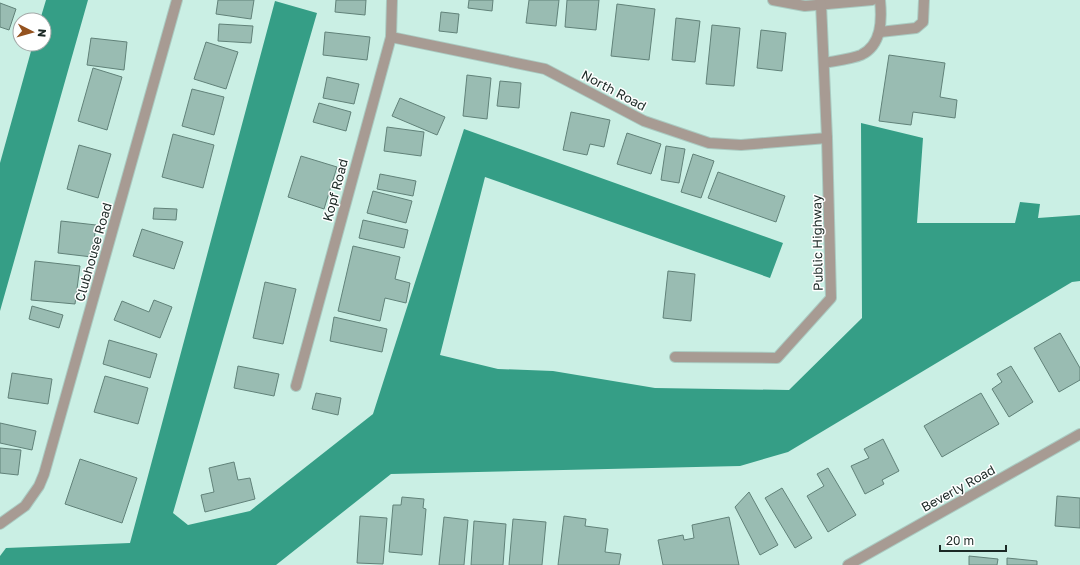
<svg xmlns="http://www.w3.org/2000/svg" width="1080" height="565" font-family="'Golos Text',sans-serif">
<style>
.water{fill:#359e86}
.building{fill:#99bcb2;stroke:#618279}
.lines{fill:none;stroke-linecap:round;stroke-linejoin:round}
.minor-casing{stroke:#aacbc2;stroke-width:12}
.minor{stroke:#a79b93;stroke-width:10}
.labels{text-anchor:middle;stroke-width:3;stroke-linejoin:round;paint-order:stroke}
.street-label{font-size:13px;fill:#1b2925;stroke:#fff}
</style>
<rect width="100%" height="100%" fill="#caefe4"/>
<g class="water">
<path d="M46,0H88L0,311V163L33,44H44V20H40Z"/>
<path d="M275,1L317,13L173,513L188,525L250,511L373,414L464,129L783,243L770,278L485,177L440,355L498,369L553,371L655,388L789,390L862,318L861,123L923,138L917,223H1015L1020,202L1040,204L1038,218L1080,215V281L1072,282L788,452L740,466L391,474L276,565H0V556L6,548L130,543Z"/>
</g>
<g class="building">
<path d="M218,0H254L251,19L216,14Z"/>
<path d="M336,0H366L365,15L335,12Z"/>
<path d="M469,0H493L492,11L468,8Z"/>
<path d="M529,0H559L556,26L526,23Z"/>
<path d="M567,0H599L596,30L565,27Z"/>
<path d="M0,3L16,9L9,30L0,27Z"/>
<path d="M617,4L655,9L649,60L611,56Z"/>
<path d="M441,12L459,14L457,33L439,31Z"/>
<path d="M676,18L700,21L695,62L672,60Z"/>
<path d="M219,24L253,26L251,43L218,41Z"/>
<path d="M712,25L740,28L734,86L706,84Z"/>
<path d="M761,30L786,33L782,71L757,68Z"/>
<path d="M325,32L370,37L367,60L323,55Z"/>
<path d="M91,38L127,42L124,70L87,65Z"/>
<path d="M206,42L238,52L226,89L194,79Z"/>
<path d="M889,55L945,63L940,97L957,100L955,118L913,112L911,125L879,121Z"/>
<path d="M93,68L122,77L107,130L78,121Z"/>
<path d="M467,75L491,78L487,119L463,116Z"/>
<path d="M327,77L359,84L354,104L323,98Z"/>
<path d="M500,81L521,83L519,108L497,106Z"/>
<path d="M192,89L224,97L214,135L182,126Z"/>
<path d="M400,98L445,117L437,135L392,116Z"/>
<path d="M319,103L351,112L346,131L313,122Z"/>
<path d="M571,112L610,120L604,147L590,144L587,155L563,150Z"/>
<path d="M387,127L424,132L421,156L384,151Z"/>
<path d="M627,133L661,144L651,174L617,164Z"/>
<path d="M173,134L214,145L203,188L162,177Z"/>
<path d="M79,145L111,154L98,198L67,189Z"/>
<path d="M666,146L685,149L679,183L661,180Z"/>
<path d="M693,154L714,161L701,198L681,192Z"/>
<path d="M301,156L337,167L324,209L288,197Z"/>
<path d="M718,172L785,196L776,222L708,198Z"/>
<path d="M380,174L416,181L413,196L377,189Z"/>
<path d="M373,191L412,201L406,223L367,213Z"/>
<path d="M154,208L177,209L176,220L153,219Z"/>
<path d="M363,220L408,230L404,248L359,238Z"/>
<path d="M61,221L96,225L92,257L58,253Z"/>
<path d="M142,229L183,242L174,269L133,256Z"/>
<path d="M353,246L400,257L395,279L410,283L406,303L385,298L380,321L338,311Z"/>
<path d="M35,261L80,266L75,304L31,300Z"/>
<path d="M668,271L695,274L691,321L663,318Z"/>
<path d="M265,282L296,289L283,344L253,338Z"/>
<path d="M154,300L172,307L160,338L114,320L122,301L149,312Z"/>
<path d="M32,306L63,315L59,328L29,319Z"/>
<path d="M334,317L387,329L382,352L330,341Z"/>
<path d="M1060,333L1080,368V380L1059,392L1034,348Z"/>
<path d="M109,340L157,354L150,378L103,364Z"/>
<path d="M238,366L279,374L274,396L234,388Z"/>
<path d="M1011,366L1033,402L1009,417L992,389L1002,382L997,374Z"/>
<path d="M12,373L52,379L48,404L8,398Z"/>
<path d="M105,376L148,388L138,424L94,412Z"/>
<path d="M316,393L341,398L338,415L312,409Z"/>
<path d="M981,393L999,424L942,457L924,426Z"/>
<path d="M0,423L36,431L32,450L0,443Z"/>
<path d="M883,439L899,471L882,480L884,484L865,494L851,466L869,458L864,449Z"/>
<path d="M0,448L21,450L18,475L0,473Z"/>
<path d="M80,459L137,478L122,523L65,504Z"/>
<path d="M234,462L238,480L250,478L255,499L205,512L201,495L214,492L209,468Z"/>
<path d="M828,468L856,515L828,532L807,496L824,486L817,474Z"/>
<path d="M782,488L812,538L795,548L765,498Z"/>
<path d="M749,492L778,545L760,555L735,507Z"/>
<path d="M1057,496L1080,498V528L1055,526Z"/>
<path d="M402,497L424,499L423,508L426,509L422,555L389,552L393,505H401Z"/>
<path d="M360,516L387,518L383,564L357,563Z"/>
<path d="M564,516L586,519L585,526L608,529L605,552L621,554L619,565H558Z"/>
<path d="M444,517L468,520L464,565H439Z"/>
<path d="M729,517L739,565H663L658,540L683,535L684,540L694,538L692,525Z"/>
<path d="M513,519L546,522L542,565H509Z"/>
<path d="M474,521L506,524L503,565H471Z"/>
<path d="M969,556L998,559L997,565H969Z"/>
<path d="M1007,558L1037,561V565H1007Z"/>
</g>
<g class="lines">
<g class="minor-casing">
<g id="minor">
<path d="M773,0L805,6L872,0"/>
<path d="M880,32L916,28L923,22L924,0"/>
<path d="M391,37L545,69L644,121L709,143L741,145L827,138"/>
<path d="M824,63C834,61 852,59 861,55C882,45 882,20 880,0"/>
<path d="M675,357L777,358L831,298L827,138L821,4"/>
<path d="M296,386L391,37L392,0"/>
<path d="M0,524L25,506L39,486L44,474L177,0"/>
<path d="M848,565L1080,434"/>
</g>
</g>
<use href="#minor" class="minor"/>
</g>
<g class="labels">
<g class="street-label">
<text transform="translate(614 90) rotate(28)" y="5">North Road</text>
<text transform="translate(335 190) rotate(-75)" y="5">Kopf Road</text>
<text transform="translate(817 243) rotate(-91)" y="5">Public Highway</text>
<text transform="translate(93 252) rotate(-74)" y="5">Clubhouse Road</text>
<text transform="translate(958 488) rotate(-29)" y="5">Beverly Road</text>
</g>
</g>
<g transform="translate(32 32) rotate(96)"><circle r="19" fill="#ffffff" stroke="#a4a9a8"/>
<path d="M0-3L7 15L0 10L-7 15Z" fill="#94521f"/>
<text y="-6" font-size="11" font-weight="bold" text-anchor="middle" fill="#1b2925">N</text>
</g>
<path d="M940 545v6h66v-6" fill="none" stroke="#1b2925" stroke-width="2"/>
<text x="946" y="545" font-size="12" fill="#1b2925" stroke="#ffffff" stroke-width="3" paint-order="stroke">20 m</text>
</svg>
